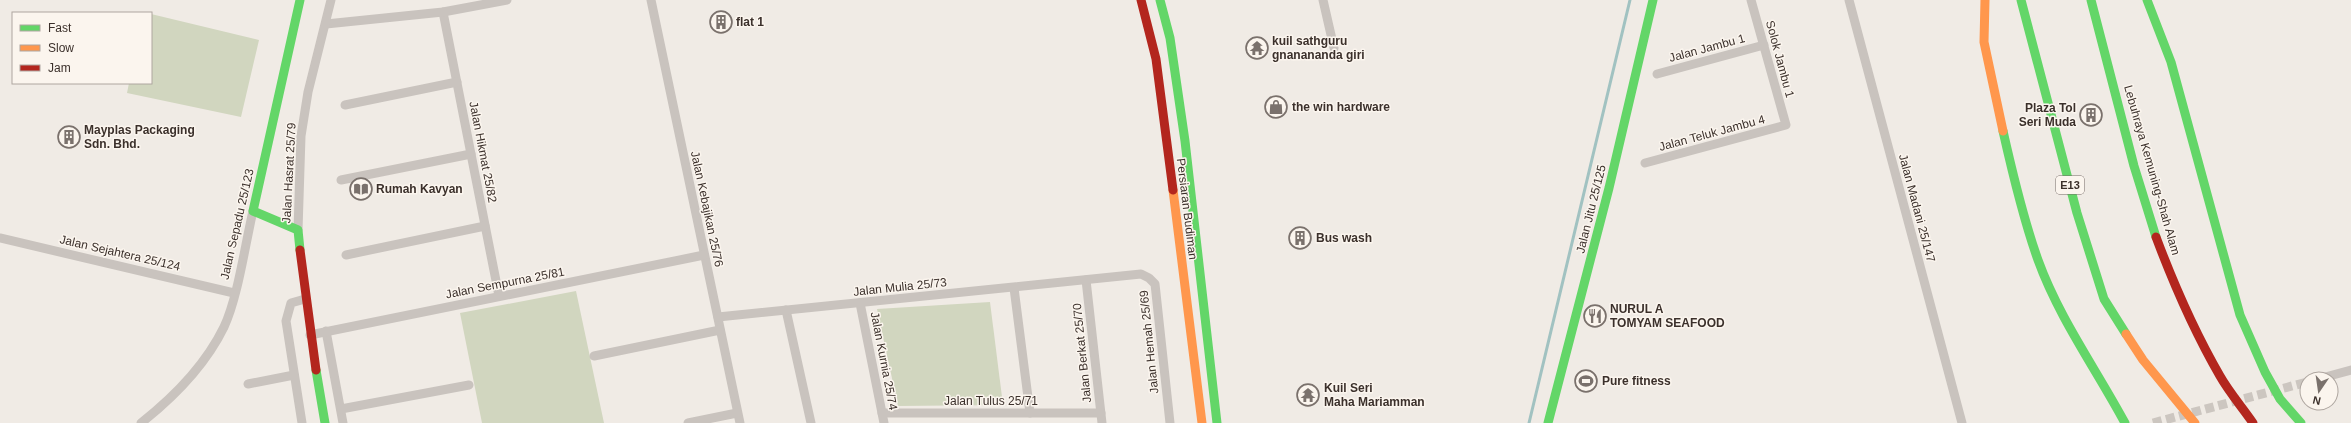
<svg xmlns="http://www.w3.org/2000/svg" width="2351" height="423" font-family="Helvetica,sans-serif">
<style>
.green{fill:#d1d6bf}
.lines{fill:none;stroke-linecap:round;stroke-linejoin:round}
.stream{stroke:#a1c2c1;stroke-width:3}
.street-tunnel{stroke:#ccc6c0;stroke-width:9;stroke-dasharray:9 4.5;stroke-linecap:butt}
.street{stroke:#c9c3be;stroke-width:9}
.fast{stroke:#63d668;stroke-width:9}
.slow{stroke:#ff974d;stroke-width:9}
.jam{stroke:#b3261e;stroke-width:9}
.labels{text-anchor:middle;stroke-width:3;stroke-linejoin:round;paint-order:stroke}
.shield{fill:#fbf5ee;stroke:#756b66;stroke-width:1}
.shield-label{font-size:11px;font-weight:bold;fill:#3b302b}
.poi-label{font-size:12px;font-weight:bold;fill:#3b302b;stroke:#fbf5ee;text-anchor:start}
.street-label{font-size:12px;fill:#3b302b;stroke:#fbf5ee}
</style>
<rect width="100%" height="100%" fill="#f0ebe5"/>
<g class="green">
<path d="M151,14L259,40L241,117L127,93L129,83H151Z"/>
<path d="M576,291L604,423H482L460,313Z"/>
<path d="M990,302L1003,405L898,406L877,309Z"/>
</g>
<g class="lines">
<path class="stream" d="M1529,423L1630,0"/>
<path class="street-tunnel" d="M2153,423L2307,382"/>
<g class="street">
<path d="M651,0L740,423"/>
<path d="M1323,0L1334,48"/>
<path d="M1849,0L1962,423"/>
<path d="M443,12L499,296"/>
<path d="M326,24L443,12L507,0"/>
<path d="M1657,74L1764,45"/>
<path d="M345,105L457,82"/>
<path d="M1645,163L1786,125L1751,0"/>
<path d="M341,180L471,154"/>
<path d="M298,230L301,136L308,92L331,0"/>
<path d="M0,238L234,293"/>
<path d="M346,255L485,226"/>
<path d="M1086,280L1102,423"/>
<path d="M1014,288L1030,413"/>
<path d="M860,303L884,423"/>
<path d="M786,310L811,423"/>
<path d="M718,317L1141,274L1149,278L1155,284L1170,423"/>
<path d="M326,331L343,423"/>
<path d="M310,335L704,255"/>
<path d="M594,356L720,330"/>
<path d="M2318,379L2351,370"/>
<path d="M248,384L294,375"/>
<path d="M341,409L469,385"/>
<path d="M882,413H1101"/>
<path d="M141,423C174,397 205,366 224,327C238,297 245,245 253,211"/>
<path d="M302,423L286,321L291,303L305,299"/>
<path d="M688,423L737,413"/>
</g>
<g class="fast">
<path d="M300,0L253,211L298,230L300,250"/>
<path d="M1160,0L1170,38L1185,141L1217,423"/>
<path d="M2021,0L2077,213L2104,299L2126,334"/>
<path d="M2091,0L2134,166L2156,237"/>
<path d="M2147,0L2171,62L2240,315L2265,372L2280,399L2301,423"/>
<path d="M2003,131C2012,171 2024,221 2038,260C2059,318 2096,369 2125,423"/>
<path d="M316,370L325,423"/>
<path d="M1548,423L1609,188L1653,0"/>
</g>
<g class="slow">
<path d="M1985,0L1984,42L2003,131"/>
<path d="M1173,190L1202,423"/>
<path d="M2126,334L2143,360L2195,423"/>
</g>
<g class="jam">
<path d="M1141,0L1156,59L1173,190"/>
<path d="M2156,237C2174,285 2194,331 2220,376C2229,392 2242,407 2253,423"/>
<path d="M300,250L316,370"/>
</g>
</g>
<defs>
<g id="building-ring" transform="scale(1.15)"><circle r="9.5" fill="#fbf5ee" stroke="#7a716c" stroke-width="1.5"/><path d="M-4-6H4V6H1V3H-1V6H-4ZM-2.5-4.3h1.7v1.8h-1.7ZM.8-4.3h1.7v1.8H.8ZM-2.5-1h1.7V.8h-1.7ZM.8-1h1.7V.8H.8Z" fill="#7a716c"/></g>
<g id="temple-ring" transform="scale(1.15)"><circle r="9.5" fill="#fbf5ee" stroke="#7a716c" stroke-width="1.5"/><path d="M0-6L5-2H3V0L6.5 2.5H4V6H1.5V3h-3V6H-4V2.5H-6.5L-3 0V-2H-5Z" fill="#7a716c"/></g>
<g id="shop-ring" transform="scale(1.15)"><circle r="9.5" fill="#fbf5ee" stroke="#7a716c" stroke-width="1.5"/><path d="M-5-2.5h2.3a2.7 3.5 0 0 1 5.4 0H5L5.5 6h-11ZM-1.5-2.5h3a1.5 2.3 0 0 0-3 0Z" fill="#7a716c"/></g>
<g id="library-ring" transform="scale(1.15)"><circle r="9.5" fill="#fbf5ee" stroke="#7a716c" stroke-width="1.5"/><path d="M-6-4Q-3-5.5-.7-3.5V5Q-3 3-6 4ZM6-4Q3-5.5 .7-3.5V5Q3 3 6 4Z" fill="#7a716c"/></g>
<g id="restaurant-ring" transform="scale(1.15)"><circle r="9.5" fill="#fbf5ee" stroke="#7a716c" stroke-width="1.5"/><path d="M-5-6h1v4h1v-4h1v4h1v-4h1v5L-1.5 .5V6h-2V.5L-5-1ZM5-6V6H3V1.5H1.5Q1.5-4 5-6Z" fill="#7a716c"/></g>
<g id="stadium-ring" transform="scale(1.15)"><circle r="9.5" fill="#fbf5ee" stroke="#7a716c" stroke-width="1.5"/><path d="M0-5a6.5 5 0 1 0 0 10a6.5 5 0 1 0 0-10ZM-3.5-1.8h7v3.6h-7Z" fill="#7a716c"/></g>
</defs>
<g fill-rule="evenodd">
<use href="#building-ring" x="721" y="22"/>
<use href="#temple-ring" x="1257" y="48"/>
<use href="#shop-ring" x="1276" y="107"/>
<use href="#building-ring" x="2091" y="115"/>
<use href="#building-ring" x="69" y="137"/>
<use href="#library-ring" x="361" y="189"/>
<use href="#building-ring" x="1300" y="238"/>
<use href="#restaurant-ring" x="1595" y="316"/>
<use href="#stadium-ring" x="1586" y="381"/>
<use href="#temple-ring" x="1308" y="395"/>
</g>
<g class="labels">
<rect class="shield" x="2056" y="176" width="28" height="18" rx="3"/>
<g class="shield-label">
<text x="2070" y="189">E13</text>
</g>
<g class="poi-label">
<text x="736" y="26">flat 1</text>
<text x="1272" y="45">kuil sathguru<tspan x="1272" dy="14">gnanananda giri</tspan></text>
<text x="1292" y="111">the win hardware</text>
<text x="2076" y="112" text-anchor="end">Plaza Tol<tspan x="2076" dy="14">Seri Muda</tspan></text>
<text x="84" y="134">Mayplas Packaging<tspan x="84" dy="14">Sdn. Bhd.</tspan></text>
<text x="376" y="193">Rumah Kavyan</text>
<text x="1316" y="242">Bus wash</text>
<text x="1610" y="313">NURUL A<tspan x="1610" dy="14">TOMYAM SEAFOOD</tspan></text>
<text x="1602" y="385">Pure fitness</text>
<text x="1324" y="392">Kuil Seri<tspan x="1324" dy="14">Maha Mariamman</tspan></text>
</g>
<g class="street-label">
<text transform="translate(1707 48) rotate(-15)" y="4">Jalan Jambu 1</text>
<text transform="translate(1780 59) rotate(75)" y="4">Solok Jambu 1</text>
<text transform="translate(1712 133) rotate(-15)" y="4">Jalan Teluk Jambu 4</text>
<text transform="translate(483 152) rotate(79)" y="4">Jalan Hikmat 25/82</text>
<text transform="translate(2152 170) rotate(74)" y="4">Lebuhraya Kemuning-Shah Alam</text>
<text transform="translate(289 173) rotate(-87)" y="4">Jalan Hasrat 25/79</text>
<text transform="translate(1917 208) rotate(75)" y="4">Jalan Madani 25/147</text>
<text transform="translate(707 209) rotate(78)" y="4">Jalan Kebajikan 25/76</text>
<text transform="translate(1187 209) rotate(83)" y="4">Persiaran Budiman</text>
<text transform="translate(1591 209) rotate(-76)" y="4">Jalan Jitu 25/125</text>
<text transform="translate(237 224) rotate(-77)" y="4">Jalan Sepadu 25/123</text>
<text transform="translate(120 253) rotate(13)" y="4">Jalan Sejahtera 25/124</text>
<text transform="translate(505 283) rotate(-11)" y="4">Jalan Sempurna 25/81</text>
<text transform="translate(900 287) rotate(-6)" y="4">Jalan Mulia 25/73</text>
<text transform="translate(1149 342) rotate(-96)" y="4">Jalan Hemah 25/69</text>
<text transform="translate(1082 353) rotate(-96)" y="4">Jalan Berkat 25/70</text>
<text transform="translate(884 361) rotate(79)" y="4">Jalan Kurnia 25/74</text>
<text x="991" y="405">Jalan Tulus 25/71</text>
</g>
</g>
<rect x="12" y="12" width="140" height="72" fill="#fbf5ee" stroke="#aea6a0"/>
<rect x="20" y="25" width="20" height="6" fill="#63d668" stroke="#aea6a0"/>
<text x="48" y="32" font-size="12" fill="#3b302b">Fast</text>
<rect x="20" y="45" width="20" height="6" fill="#ff974d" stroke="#aea6a0"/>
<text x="48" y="52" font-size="12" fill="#3b302b">Slow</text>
<rect x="20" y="65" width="20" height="6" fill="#b3261e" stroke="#aea6a0"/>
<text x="48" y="72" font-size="12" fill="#3b302b">Jam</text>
<g transform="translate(2319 391) rotate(193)"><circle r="19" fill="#fbf5ee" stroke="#aea6a0"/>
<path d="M0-3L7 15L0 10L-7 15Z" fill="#7a716c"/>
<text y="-6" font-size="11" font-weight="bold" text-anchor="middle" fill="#3b302b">N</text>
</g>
</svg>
